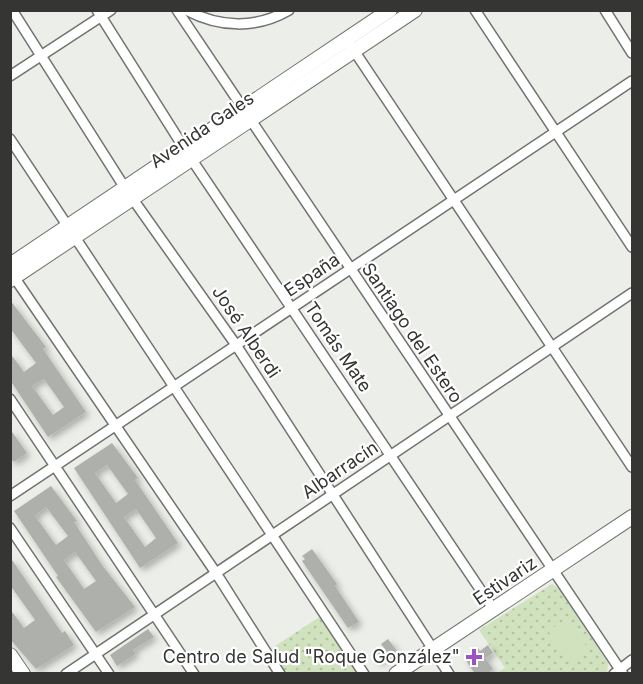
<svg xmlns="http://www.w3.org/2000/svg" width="643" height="684" font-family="Inter,sans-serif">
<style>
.grass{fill:url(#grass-dots)}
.garden{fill:#d1e2be}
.building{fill:#aeb0ab;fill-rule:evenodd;filter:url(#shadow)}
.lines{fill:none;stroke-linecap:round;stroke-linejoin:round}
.street-casing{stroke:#71736e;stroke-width:12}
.secondary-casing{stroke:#71736e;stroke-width:16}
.street{stroke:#fff;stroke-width:9}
.secondary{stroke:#fff;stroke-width:14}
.poi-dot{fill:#9d52c4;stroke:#fff;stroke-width:2}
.labels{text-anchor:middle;stroke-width:4.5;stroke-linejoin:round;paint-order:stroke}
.street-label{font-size:18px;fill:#353634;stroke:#fff}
.poi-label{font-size:18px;fill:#353634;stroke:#fff;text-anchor:end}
</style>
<defs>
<pattern id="grass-dots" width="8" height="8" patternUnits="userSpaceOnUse" patternTransform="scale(1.5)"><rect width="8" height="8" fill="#d1e2be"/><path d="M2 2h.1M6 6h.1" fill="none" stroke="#b4c2a4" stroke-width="1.8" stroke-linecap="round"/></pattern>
<filter id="shadow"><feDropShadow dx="3.5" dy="3.5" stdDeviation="3" flood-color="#0004"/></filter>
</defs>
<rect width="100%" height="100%" fill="#ecefe9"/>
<g class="grass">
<path d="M552,584L558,588L608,663L607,673H497L505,668L479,630Z"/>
<path d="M321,616L359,673H284L269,650Z"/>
</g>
<path class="garden" d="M568,618L589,650L570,663L548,631Z"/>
<g class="building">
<path d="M10,300L46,347L43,349L86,412L48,437L10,380V353L24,372L36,363L10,328ZM44,379L64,407L53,415L32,386Z"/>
<path d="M10,429L27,453L14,462L10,458Z"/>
<path d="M112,443L138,478L135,480L178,543L140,568L74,468ZM107,465L128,494L116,503L95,473ZM136,509L156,538L145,547L124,517Z"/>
<path d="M51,486L77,521L74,522L102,565L135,607L96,632L56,577L58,576L14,511ZM46,507L68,536L56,545L35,516ZM75,552L96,581L84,589L64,560Z"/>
<path d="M312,549L337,584L335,586L359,622L348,628L302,561L305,559L302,556Z"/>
<path d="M10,557L62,633L65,631L74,645L36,669L10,639V609L24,628L35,620L10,585Z"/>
<path d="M148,629L154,637L133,650L136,654L117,666L110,655Z"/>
<path d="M388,639L397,651L379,662L373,656L384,648L381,644Z"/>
<path d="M488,645L493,653L485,658L493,669L487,674H475L464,657L478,648L480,651Z"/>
</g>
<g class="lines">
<g class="street-casing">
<g id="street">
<path d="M12,10L125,188L236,345L449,674"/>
<path d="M97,10L184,148L494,610"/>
<path d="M177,10L623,674"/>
<path d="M186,10C220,28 256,29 289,10"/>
<path d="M475,10L632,247"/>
<path d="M605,10L632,53"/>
<path d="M351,46L632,467"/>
<path d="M10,76L111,10"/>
<path d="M10,139L364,674"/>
<path d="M12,274L216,573L280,674"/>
<path d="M10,399L194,674"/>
<path d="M10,496L632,81"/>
<path d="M10,528L109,674"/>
<path d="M66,674L632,293"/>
<path d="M614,674L632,660"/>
</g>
</g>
<g class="secondary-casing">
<g id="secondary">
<path d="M10,265L390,10"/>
<path d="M10,280L415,10"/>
<path d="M10,655L23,674"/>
<path d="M396,674L632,517"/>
</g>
</g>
<use href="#street" class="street"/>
<use href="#secondary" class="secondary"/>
</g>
<path class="poi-dot" d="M471 648h6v6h6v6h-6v6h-6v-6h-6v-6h6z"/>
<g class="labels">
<g class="street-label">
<text transform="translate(202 130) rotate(-34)" y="6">Avenida Gales</text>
<text transform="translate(312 275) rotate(-34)" y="6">España</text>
<text transform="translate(246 332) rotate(56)" y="6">José Alberdi</text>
<text transform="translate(412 333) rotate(56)" y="6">Santiago del Estero</text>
<text transform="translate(338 347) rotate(56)" y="6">Tomás Mate</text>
<text transform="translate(340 470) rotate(-34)" y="6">Albarracín</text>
<text transform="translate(505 581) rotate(-34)" y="6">Estivariz</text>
</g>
<g class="poi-label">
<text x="460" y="663">Centro de Salud "Roque González"</text>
</g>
</g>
<rect width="643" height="684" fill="none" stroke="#353634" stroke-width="24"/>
</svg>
